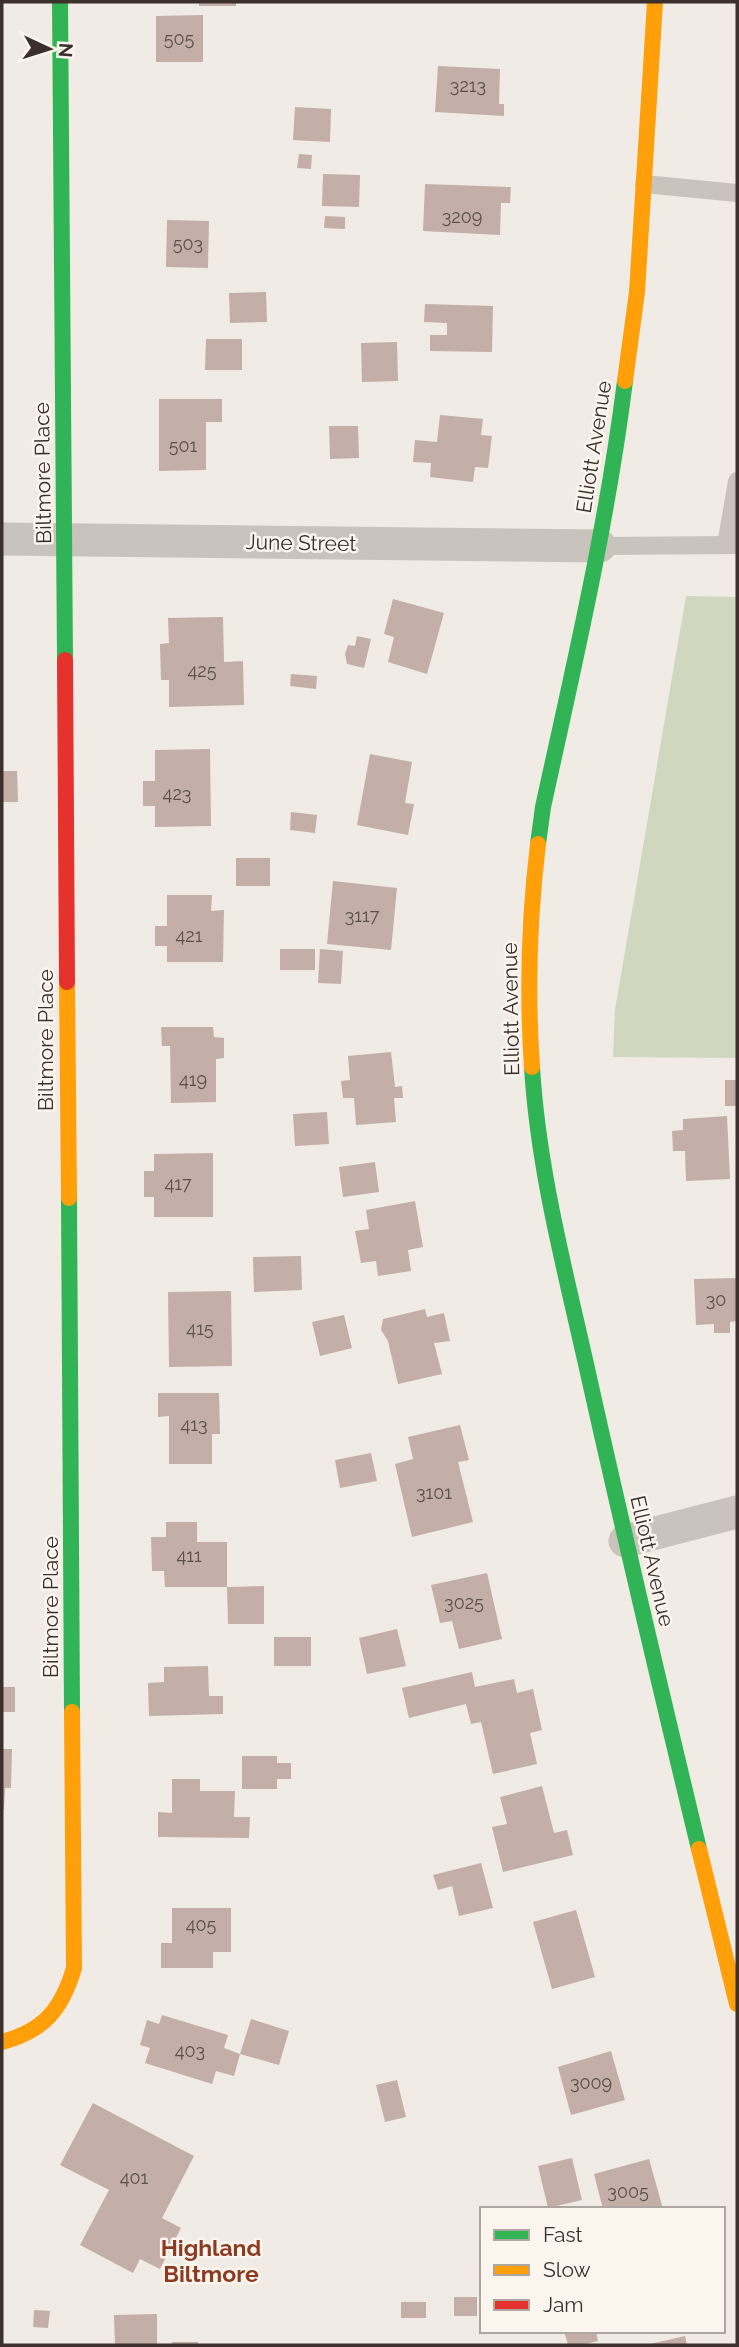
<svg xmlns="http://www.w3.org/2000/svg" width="739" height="2347" font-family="Raleway,sans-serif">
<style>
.green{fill:#d1d6bf}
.building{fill:#c3afa7}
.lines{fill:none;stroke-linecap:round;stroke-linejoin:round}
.lane{stroke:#c9c3be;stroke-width:18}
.street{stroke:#c9c3be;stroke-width:33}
.fast{stroke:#30b455;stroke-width:16}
.slow{stroke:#ff9f0a;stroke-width:16}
.jam{stroke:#e5322d;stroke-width:16}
.labels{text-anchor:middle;stroke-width:5;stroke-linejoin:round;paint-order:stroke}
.number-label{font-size:18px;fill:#5d504a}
.street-label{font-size:21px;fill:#3b302b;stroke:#fbf5ee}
.neighbourhood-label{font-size:23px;font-weight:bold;fill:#8c3b22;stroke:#fbf5ee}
</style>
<rect width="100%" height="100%" fill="#f0ebe5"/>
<path class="green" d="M686,596L737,597V1058L613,1057L615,1010Z"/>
<g class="building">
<rect x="199" y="2" width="37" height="4"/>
<path d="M203,15V62H156V16Z"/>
<path d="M438,66L500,69L499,104H504V116L435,112Z"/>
<path d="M295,107L331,109L330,142L293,140Z"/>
<path d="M299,154L312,155L311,169L297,168Z"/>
<path d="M323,174L360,175L359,207L322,206Z"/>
<path d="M425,184L511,187L510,203H501L500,235L423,231Z"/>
<path d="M325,216L345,217V229L324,228Z"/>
<path d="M167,220L209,221L208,268L166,267Z"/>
<path d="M266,292L267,322L230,323L229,293Z"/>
<path d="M425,304L493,306L492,352L430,351V335H447V323L424,322Z"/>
<path d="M206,339H242V370H205Z"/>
<path d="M397,342L398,381L362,382L361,343Z"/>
<path d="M159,399H222V422H206V470L159,471Z"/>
<path d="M440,415L483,419L481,435L492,436L488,468L475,467L473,482L430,477L431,463L413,462L415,440L437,442Z"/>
<path d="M329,426H358L359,458L330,459Z"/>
<path d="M393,599L444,613L427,674L388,662L394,637L384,634Z"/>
<path d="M223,617L224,662L243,661L244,705L169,707V680H161L160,644L169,643L168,618Z"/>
<path d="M357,636L371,639L364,668L347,664L345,654L348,645L355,646Z"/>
<path d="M291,674L317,676L316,689L290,686Z"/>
<path d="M210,749L211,826L155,827V806H143V781H155V750Z"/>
<path d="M370,754L412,762L405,803L414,804L408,835L357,825Z"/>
<path d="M2,771H17L18,802H2Z"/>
<path d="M291,812L317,815L315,833L290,830Z"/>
<rect x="236" y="858" width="34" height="28"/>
<path d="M333,881L397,888L391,950L327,944Z"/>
<path d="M167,895H212L211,911L224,910L223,962H167V946H155V926H167Z"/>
<rect x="280" y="949" width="35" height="21"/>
<path d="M320,949L343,951L341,984L318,983Z"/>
<path d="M161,1027H213L214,1037L224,1038V1058L216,1059V1102L171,1103L170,1046H162Z"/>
<path d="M391,1052L395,1087L402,1086L403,1098H394L396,1122L356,1125L354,1098H343L341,1081L350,1080L348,1056Z"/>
<rect x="725" y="1080" width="12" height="26"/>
<path d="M327,1112L329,1144L295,1146L293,1114Z"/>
<path d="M727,1116L730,1179L686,1181L685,1151H673L672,1131L683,1130V1119Z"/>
<path d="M213,1153V1217H154V1197H144V1171H154V1154Z"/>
<path d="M375,1162L379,1192L343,1197L339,1167Z"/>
<path d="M415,1201L423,1247L408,1250L411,1271L378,1276L376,1261L361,1263L355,1231L369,1229L366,1210Z"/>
<path d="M301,1256L302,1290L254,1292L253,1257Z"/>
<path d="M737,1278V1321L730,1322V1333H714V1324L696,1325L694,1279Z"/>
<path d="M231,1291L232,1366L169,1367L168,1292Z"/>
<path d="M425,1309L427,1317L444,1313L450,1341L434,1343L442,1374L398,1384L388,1341L381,1330L383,1319Z"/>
<path d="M344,1315L352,1348L320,1356L312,1322Z"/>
<path d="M158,1393H219L220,1434H212V1464H169V1416L158,1417Z"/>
<path d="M460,1425L469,1460L458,1462L473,1522L412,1537L395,1464L413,1459L408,1437Z"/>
<path d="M371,1453L377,1481L340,1488L335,1460Z"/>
<path d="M166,1522H197V1542H227V1587H165L164,1571H152L151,1537H166Z"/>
<path d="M487,1573L502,1639L459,1649L452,1621L440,1623L431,1585Z"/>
<path d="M264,1586V1624H228L227,1587Z"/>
<path d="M397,1629L406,1666L367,1674L359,1638Z"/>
<rect x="274" y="1637" width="37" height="29"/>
<path d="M208,1666L209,1696H223V1714L149,1716L148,1683L164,1682V1667Z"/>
<path d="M472,1672L475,1687L514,1679L517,1693L533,1689L542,1730L530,1733L537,1764L493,1774L481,1722L471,1724L466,1704L409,1718L402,1688Z"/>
<rect x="2" y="1687" width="13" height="25"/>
<path d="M2,1749H12L11,1788H5L4,1810H2Z"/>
<path d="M242,1756H277V1763H291V1779H277V1789H242Z"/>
<path d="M172,1779H200V1791H235L234,1817H250L249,1838L158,1837V1812L172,1813Z"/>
<path d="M542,1786L554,1833L567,1830L573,1855L503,1872L492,1827L507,1824L500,1797Z"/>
<path d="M481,1863L493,1908L459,1916L452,1886L438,1890L433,1875Z"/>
<path d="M172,1908H231V1952H213V1968H161V1943H172Z"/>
<path d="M576,1910L595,1977L552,1989L533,1922Z"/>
<path d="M162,2015L228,2035L224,2048L240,2054L251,2019L289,2031L279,2065L240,2054L234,2076L216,2071L212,2084L145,2063L150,2048L140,2045L147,2020L159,2024Z"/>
<path d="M611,2051L625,2100L571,2115L558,2067Z"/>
<path d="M397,2080L406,2117L385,2122L376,2085Z"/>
<path d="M93,2103L194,2156L162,2218L181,2228L160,2269L140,2259L133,2273L80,2245L109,2190L60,2165Z"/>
<path d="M572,2158L582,2200L548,2208L538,2166Z"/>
<path d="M649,2159L663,2209H603L594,2174Z"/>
<rect x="454" y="2297" width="23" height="19"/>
<rect x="401" y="2302" width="25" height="16"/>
<path d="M34,2310L50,2311L48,2328L33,2327Z"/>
<path d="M157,2314V2345H115L114,2315Z"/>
<path d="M564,2331H596L598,2341L582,2345H568Z"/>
<path d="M685,2336L687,2345H650V2344Z"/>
<rect x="172" y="2342" width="26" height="3"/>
</g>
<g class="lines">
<g class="lane">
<path d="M644,184L737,193"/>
<path d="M726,545L737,481"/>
<path d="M600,546L737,545"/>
</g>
<g class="street">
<path d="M2,539L600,546"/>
<path d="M625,1541L737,1512"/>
</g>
<g class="fast">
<path d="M60,2L65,660"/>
<path d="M538,844L543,807C574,665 607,525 625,381"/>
<path d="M532,1067C538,1168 564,1266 586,1364C622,1526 660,1687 699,1849"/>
<path d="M69,1198L72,1712"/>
</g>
<g class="slow">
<path d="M625,381L637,292L655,2"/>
<path d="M67,982L69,1198"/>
<path d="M532,1067C527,993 529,918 538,844"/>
<path d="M699,1849L737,2004"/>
<path d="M2,2042C44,2031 62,2009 74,1968L72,1712"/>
</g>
<path class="jam" d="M65,660L67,982"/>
</g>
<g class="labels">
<g class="number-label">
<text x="179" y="45">505</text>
<text x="468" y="92">3213</text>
<text x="462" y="223">3209</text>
<text x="188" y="250">503</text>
<text x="183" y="452">501</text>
<text x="202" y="677">425</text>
<text x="177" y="800">423</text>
<text x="362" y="922">3117</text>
<text x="189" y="942">421</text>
<text x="193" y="1086">419</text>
<text x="178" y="1190">417</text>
<text x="716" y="1306">30</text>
<text x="200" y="1335">415</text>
<text x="194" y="1431">413</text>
<text x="434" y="1499">3101</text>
<text x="189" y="1562">411</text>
<text x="464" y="1609">3025</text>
<text x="201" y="1931">405</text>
<text x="190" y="2057">403</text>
<text x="591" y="2089">3009</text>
<text x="134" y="2184">401</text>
<text x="628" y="2198">3005</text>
</g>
<g class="street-label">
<text transform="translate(594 447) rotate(-81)" y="7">Elliott Avenue</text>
<text transform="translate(43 473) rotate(-91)" y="7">Biltmore Place</text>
<text transform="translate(301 543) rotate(1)" y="7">June Street</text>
<text transform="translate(511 1009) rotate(-91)" y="7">Elliott Avenue</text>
<text transform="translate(46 1040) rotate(-90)" y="7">Biltmore Place</text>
<text transform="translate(652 1561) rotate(77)" y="7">Elliott Avenue</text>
<text transform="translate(51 1607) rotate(-90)" y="7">Biltmore Place</text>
</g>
<g class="neighbourhood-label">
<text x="211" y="2256">Highland<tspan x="211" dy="26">Biltmore</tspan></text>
</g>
</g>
<rect width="739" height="2347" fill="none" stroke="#3b302b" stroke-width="7"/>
<rect x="480" y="2207" width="245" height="126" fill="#fbf5ee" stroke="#aea6a0" stroke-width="2"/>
<rect x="494" y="2230" width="35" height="10" fill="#30b455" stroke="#aea6a0" stroke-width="2"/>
<text x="543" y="2242" font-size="21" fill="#3b302b">Fast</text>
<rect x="494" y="2265" width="35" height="10" fill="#ff9f0a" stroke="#aea6a0" stroke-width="2"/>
<text x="543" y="2277" font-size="21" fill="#3b302b">Slow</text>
<rect x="494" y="2300" width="35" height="10" fill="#e5322d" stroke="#aea6a0" stroke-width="2"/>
<text x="543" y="2312" font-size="21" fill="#3b302b">Jam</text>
<g transform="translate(49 49) rotate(94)" stroke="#fbf5ee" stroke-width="5" paint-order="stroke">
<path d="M0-5L12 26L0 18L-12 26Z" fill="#3b302b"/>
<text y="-10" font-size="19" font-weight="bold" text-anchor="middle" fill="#3b302b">N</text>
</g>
</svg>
